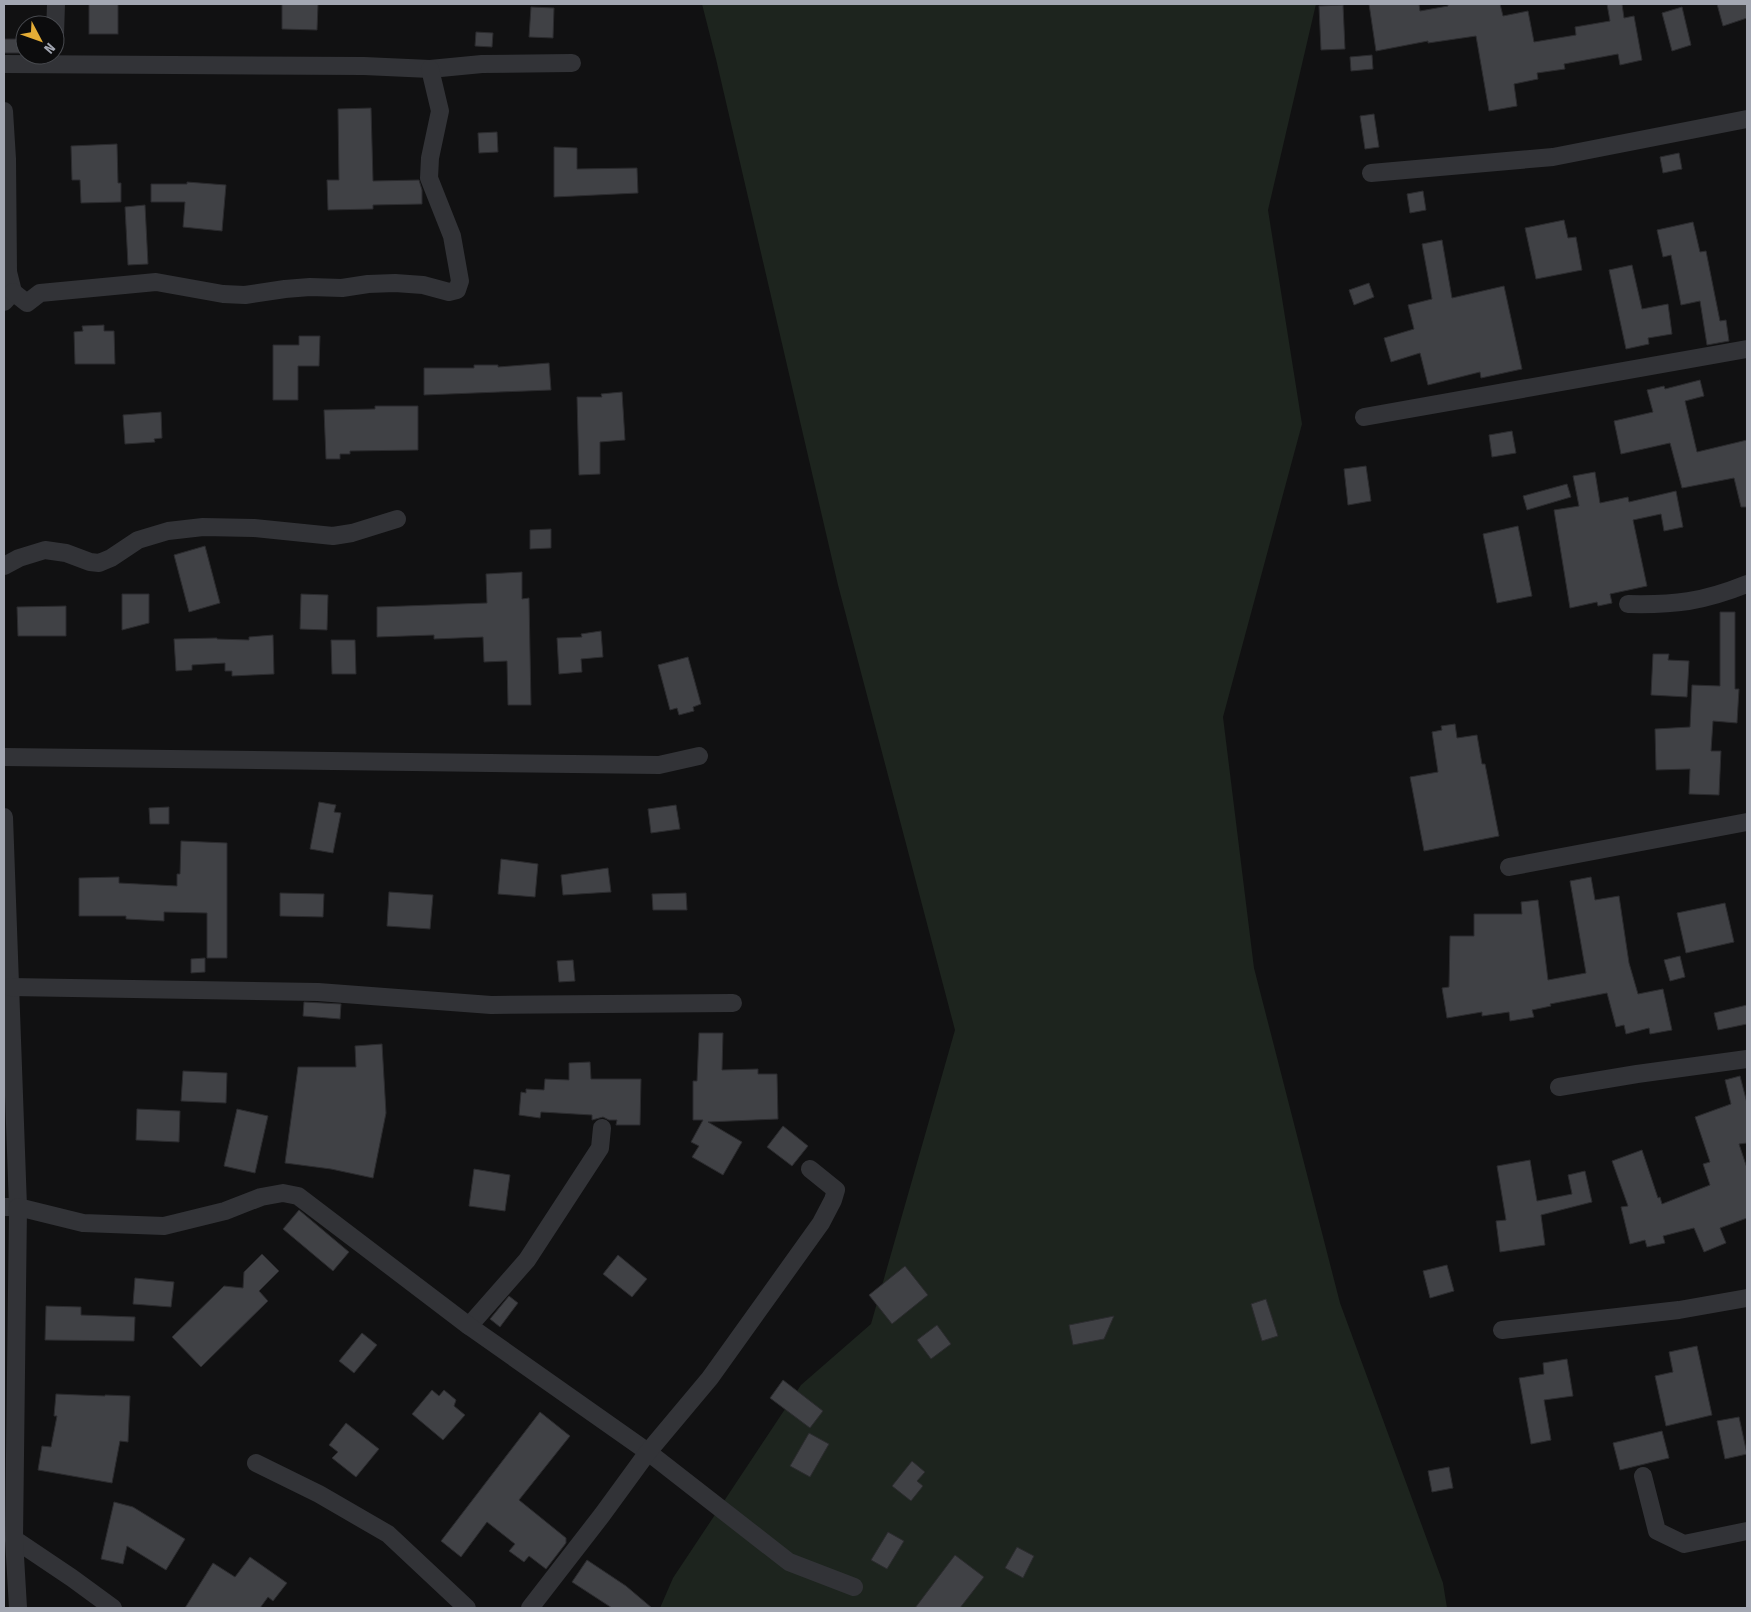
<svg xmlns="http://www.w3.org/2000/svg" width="1751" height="1612" font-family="'Fira Sans Condensed',sans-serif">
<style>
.green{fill:#1d241e}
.building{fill:#404145;stroke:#2b2b2e}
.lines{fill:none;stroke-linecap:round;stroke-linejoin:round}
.street{stroke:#323337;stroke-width:18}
</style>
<rect width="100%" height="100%" fill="#111112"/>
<path class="green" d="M702,4H1316L1268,210L1302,424L1223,717L1254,968L1340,1303L1443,1583L1447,1608H660L673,1578L801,1385L871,1324L955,1030L838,585L716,59Z"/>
<g class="building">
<rect x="89" y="4" width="29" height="30"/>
<path d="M282,4H318L317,30L282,29Z"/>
<path d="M1369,4H1419L1420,11L1448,6V4H1500L1503,16L1528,11L1534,42L1576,35L1575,27L1610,21L1607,4H1622L1624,18L1634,16L1642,60L1620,65L1618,54L1564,64L1565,69L1537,73L1538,79L1514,84L1517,106L1489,111L1476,36L1428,43V41L1376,51Z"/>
<path d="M1717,4H1747V18L1723,26Z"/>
<path d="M1343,5L1345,49L1321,50L1319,6Z"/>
<path d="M531,7L554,8L553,38L529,37Z"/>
<path d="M1682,7L1691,45L1672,51L1662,13Z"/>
<path d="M476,32L493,33L492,47L475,46Z"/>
<rect x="4" y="39" width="21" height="14"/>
<path d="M1372,55L1373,69L1351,71L1350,57Z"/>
<path d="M371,108L373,181L419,180L422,190V204L373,205V209L328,210L327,180H339L338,109Z"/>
<path d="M1374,114L1379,147L1365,149L1360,116Z"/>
<path d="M497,132L498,152L479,153L478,133Z"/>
<path d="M117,144L118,183H121V202L81,203L80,180H72L71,146Z"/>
<path d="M554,147L577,148V169L637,168L638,193L554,197Z"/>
<path d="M1679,153L1682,169L1663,173L1660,157Z"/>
<path d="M187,182L226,185L222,231L183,227L185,202H151V184H187Z"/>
<path d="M1423,191L1426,210L1410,213L1407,194Z"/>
<path d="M145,205L148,264L128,265L125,207Z"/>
<path d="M1564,220L1568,238L1576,237L1582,270L1536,279L1525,228Z"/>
<path d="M1693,222L1700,252L1706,251L1720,321L1726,320L1729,341L1707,345L1700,301L1681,305L1671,255L1663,257L1657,230Z"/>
<path d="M1442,240L1452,298L1504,286L1522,369L1481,378L1480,372L1428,385L1420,353L1391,362L1384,338L1414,329L1408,305L1432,299L1422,244Z"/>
<path d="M1632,265L1642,309L1668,304L1672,334L1648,338L1649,344L1626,349L1609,270Z"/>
<path d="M1369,283L1374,297L1354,305L1349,290Z"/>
<path d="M104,325V331H114L115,364H75L74,332L83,331L82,326Z"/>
<path d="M299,336H320L319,366H298V400H273V345H299Z"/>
<path d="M549,363L551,390L424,395V368H474V365H498V367Z"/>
<path d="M1700,380L1704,396L1685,401L1697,452L1747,440V507H1741L1734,478L1682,488L1670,443L1621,454L1614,421L1653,412L1647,390L1664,386L1665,389Z"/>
<path d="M622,392L625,440L600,442V474L579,475L577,397H602L601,394Z"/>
<path d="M375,406H418V450L350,451V454H340V459H326L324,410L375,409Z"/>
<path d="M161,412L162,438L154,439L155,442L125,444L123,415Z"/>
<path d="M1512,431L1516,453L1492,457L1489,435Z"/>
<path d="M1366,466L1371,501L1348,505L1344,469Z"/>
<path d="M1595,472L1600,503L1628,497L1629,502L1676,491L1683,527L1664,531L1661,514L1633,520L1647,586L1610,594L1612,603L1598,606L1597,602L1570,608L1554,510L1579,506L1573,476Z"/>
<path d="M1567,484L1571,497L1527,510L1523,496Z"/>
<path d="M1518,526L1532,596L1497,603L1483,534Z"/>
<path d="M551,529V548L530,549V530Z"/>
<path d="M205,546L220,603L189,612L174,555Z"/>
<path d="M522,572V599L529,598L531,705H508L507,661L484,662L483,637L434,639V635L377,637V607L487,603L486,574Z"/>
<path d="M122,594H149V623L122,630Z"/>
<path d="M301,594L328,595L327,630L300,629Z"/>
<path d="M66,606V636H18L17,607Z"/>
<path d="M1720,612H1735V689H1739L1737,723L1713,721L1711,751H1721L1719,795L1689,794L1690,769L1656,770L1655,729L1690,727L1692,685L1720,686Z"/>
<path d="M601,631L603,657L581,659L582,672L559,674L557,638L582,637L581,634Z"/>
<path d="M273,635L274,674L232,676V671H225V663L192,665V670L176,671L174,639L217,638V639L249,640V637Z"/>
<path d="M331,640H355L356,674H332Z"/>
<path d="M1653,654H1669L1668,660L1689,661L1687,697L1651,695Z"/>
<path d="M688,657L701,704L693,707L694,711L679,715L677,708L670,710L658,665Z"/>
<path d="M1455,724L1457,738L1477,735L1482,764H1485L1499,836L1424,851L1410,777L1438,772L1432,732L1442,730L1441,726Z"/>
<path d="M319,802L336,805L334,812L341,813L333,853L310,849Z"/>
<path d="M676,805L680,829L651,833L648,809Z"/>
<path d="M169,807V824H150L149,808Z"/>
<path d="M181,841L227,843V958H207V913L164,912V921L126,919V916H79V878L119,877V883L177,886V874H180Z"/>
<path d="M501,859L538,864L535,897L498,894Z"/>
<path d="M608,868L611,892L563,895L561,875Z"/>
<path d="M1591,877L1595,900L1619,896L1629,963L1638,994L1663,989L1672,1030L1650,1034L1649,1028L1626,1034L1624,1025L1616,1027L1607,993L1550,1004L1551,1006L1532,1010L1534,1017L1510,1021L1509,1012L1482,1016V1012L1447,1018L1442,988L1449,987L1450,936H1474V914H1522L1521,902L1538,900L1548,980L1586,973L1570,881Z"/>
<path d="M389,892L433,895L430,929L387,926Z"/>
<path d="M280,893L324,894L323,917L280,916Z"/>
<path d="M686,893L687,910H653L652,894Z"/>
<path d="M1725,903L1734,942L1686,953L1677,913Z"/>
<path d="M1680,956L1685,977L1670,981L1664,960Z"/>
<path d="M205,958V972L191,973V959Z"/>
<path d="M573,960L575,981L559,982L557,961Z"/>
<path d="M304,1002L341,1004L340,1019L303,1016Z"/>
<path d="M1747,1005V1024L1718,1030L1714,1013Z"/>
<path d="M699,1033H723L722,1070L758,1069V1074H777L778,1119L708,1122L742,1142L723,1175L692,1157L699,1146L691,1142L703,1120H693V1081H697Z"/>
<path d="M382,1044L386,1113L373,1178L331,1169L285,1163L298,1067H356L355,1046Z"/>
<path d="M590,1062L591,1079H641L640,1125H616L617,1120H609L603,1117L592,1120V1115L541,1112L540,1118L519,1115L521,1092L526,1093V1089L544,1090L545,1079L569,1080V1063Z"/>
<path d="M183,1071L227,1073L226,1103L181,1101Z"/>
<path d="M1740,1076L1747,1103V1143L1739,1144L1747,1168V1218L1720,1228L1726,1243L1704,1252L1694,1228L1663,1236L1665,1243L1647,1247L1645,1240L1630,1244L1621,1207L1628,1206L1612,1161L1642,1150L1658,1198L1660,1197L1662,1204L1710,1185L1703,1164L1710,1162L1695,1117L1731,1104L1725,1080Z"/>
<path d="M137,1109L180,1111L179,1142L136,1140Z"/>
<path d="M237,1109L268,1116L255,1173L224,1166Z"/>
<path d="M783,1126L808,1146L792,1166L767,1147Z"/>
<path d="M1530,1160L1537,1201L1572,1194L1568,1175L1585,1171L1592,1202L1541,1215L1545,1245L1500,1252L1496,1221L1506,1220L1497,1166Z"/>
<path d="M474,1169L510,1175L505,1211L469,1206Z"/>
<path d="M299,1210L349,1252L333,1271L283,1229Z"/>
<path d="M262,1254L279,1271L259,1291L268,1301L201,1367L172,1337L224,1286L243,1288L244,1272Z"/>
<path d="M618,1255L647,1279L632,1297L603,1274Z"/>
<path d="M1447,1265L1454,1291L1430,1298L1423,1271Z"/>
<path d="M905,1266L928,1295L892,1324L869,1295Z"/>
<path d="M135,1278L174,1282L171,1307L133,1304Z"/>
<path d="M509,1296L518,1303L500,1327L490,1319Z"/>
<path d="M1266,1299L1278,1336L1262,1341L1251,1304Z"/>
<path d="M46,1306L81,1307V1315L135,1317L134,1341L45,1340Z"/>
<path d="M1114,1316L1104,1339L1073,1345L1069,1325Z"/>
<path d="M937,1325L951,1344L931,1359L917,1340Z"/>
<path d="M362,1333L377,1345L354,1373L339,1361Z"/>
<path d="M1697,1346L1712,1415L1666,1426L1655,1376L1673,1372L1669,1352Z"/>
<path d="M1567,1359L1573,1396L1544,1400L1551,1440L1531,1444L1519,1378L1544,1374L1543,1363Z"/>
<path d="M783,1380L823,1411L810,1428L770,1398Z"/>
<path d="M432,1390L439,1396L444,1390L456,1400L454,1406L465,1415L443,1440L412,1414Z"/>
<path d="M56,1394L105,1396V1395L130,1396L128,1442L120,1441L112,1483L38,1470L42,1446L51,1447L57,1416H54Z"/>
<path d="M540,1412L570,1436L519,1500L566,1538V1543L546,1569L529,1556L524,1562L509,1551L515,1544L487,1522L461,1557L441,1541Z"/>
<path d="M1739,1417L1747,1454L1725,1459L1717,1421Z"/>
<path d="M346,1423L379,1449L356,1477L332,1458L338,1452L329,1445Z"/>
<path d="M1662,1431L1669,1458L1620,1470L1613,1443Z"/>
<path d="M809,1433L829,1444L810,1477L790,1466Z"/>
<path d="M912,1461L925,1472L917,1481L923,1486L911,1501L892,1486Z"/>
<path d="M1449,1467L1453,1488L1432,1492L1428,1471Z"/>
<path d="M114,1502L133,1507L185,1539L166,1570L127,1546L123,1564L101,1559Z"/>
<path d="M888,1532L904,1541L887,1569L871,1560Z"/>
<path d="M1017,1547L1034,1556L1023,1578L1005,1568Z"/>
<path d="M955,1555L984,1577L960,1608H915Z"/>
<path d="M250,1557L287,1583L273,1601L268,1597L260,1608H185L213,1563L235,1577Z"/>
<path d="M587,1560L626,1586L652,1608H612L572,1582Z"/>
</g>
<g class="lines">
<g class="street">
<path d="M55,35L56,4"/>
<path d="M4,64L364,66L430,69L482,64L572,63"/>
<path d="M4,111L7,159L8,272L13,292L4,302"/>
<path d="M1371,173L1553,157L1747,119"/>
<path d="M13,292L27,303L40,293L156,282L223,294L245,295L285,289L310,287L342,288L368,284L395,283L423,285L449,292L457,290L460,281L452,236L429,178L430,158L440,111L430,69"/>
<path d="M1364,417L1747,349"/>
<path d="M4,566L19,558L45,550L66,553L90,562L99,563L111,558L138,540L168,531L203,527L254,528L333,536L352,533L397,519"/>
<path d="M1628,604C1675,605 1702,602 1747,584"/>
<path d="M4,757L659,765L699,756"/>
<path d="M4,817L18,1207H4"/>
<path d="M1509,867L1747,822"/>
<path d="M10,987L318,992L491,1005L733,1003"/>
<path d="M1559,1087L1637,1074L1747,1059"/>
<path d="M469,1326L527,1260L600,1148L602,1128"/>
<path d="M1502,1330L1679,1310L1747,1298"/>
<path d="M256,1463L319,1494L388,1534L467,1608"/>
<path d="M1643,1476L1657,1531L1684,1544L1747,1531"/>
<path d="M14,1539L72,1578L113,1608"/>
<path d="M18,1608L14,1539L18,1207L83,1223L164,1226L225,1211L261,1197L283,1193L298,1196L469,1326L648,1452L789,1562L854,1587"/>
<path d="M530,1608L602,1515L648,1452L710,1378L821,1223L833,1200L836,1190L810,1169"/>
</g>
</g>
<rect width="1751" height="1612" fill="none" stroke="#a3a7b2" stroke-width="10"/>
<g transform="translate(40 40) rotate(131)"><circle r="24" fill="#0c0c0d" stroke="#484a4f"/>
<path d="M0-4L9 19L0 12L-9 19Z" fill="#e5ad36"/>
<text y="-8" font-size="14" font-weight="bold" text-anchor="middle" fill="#a3a7b2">N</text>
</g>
</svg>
